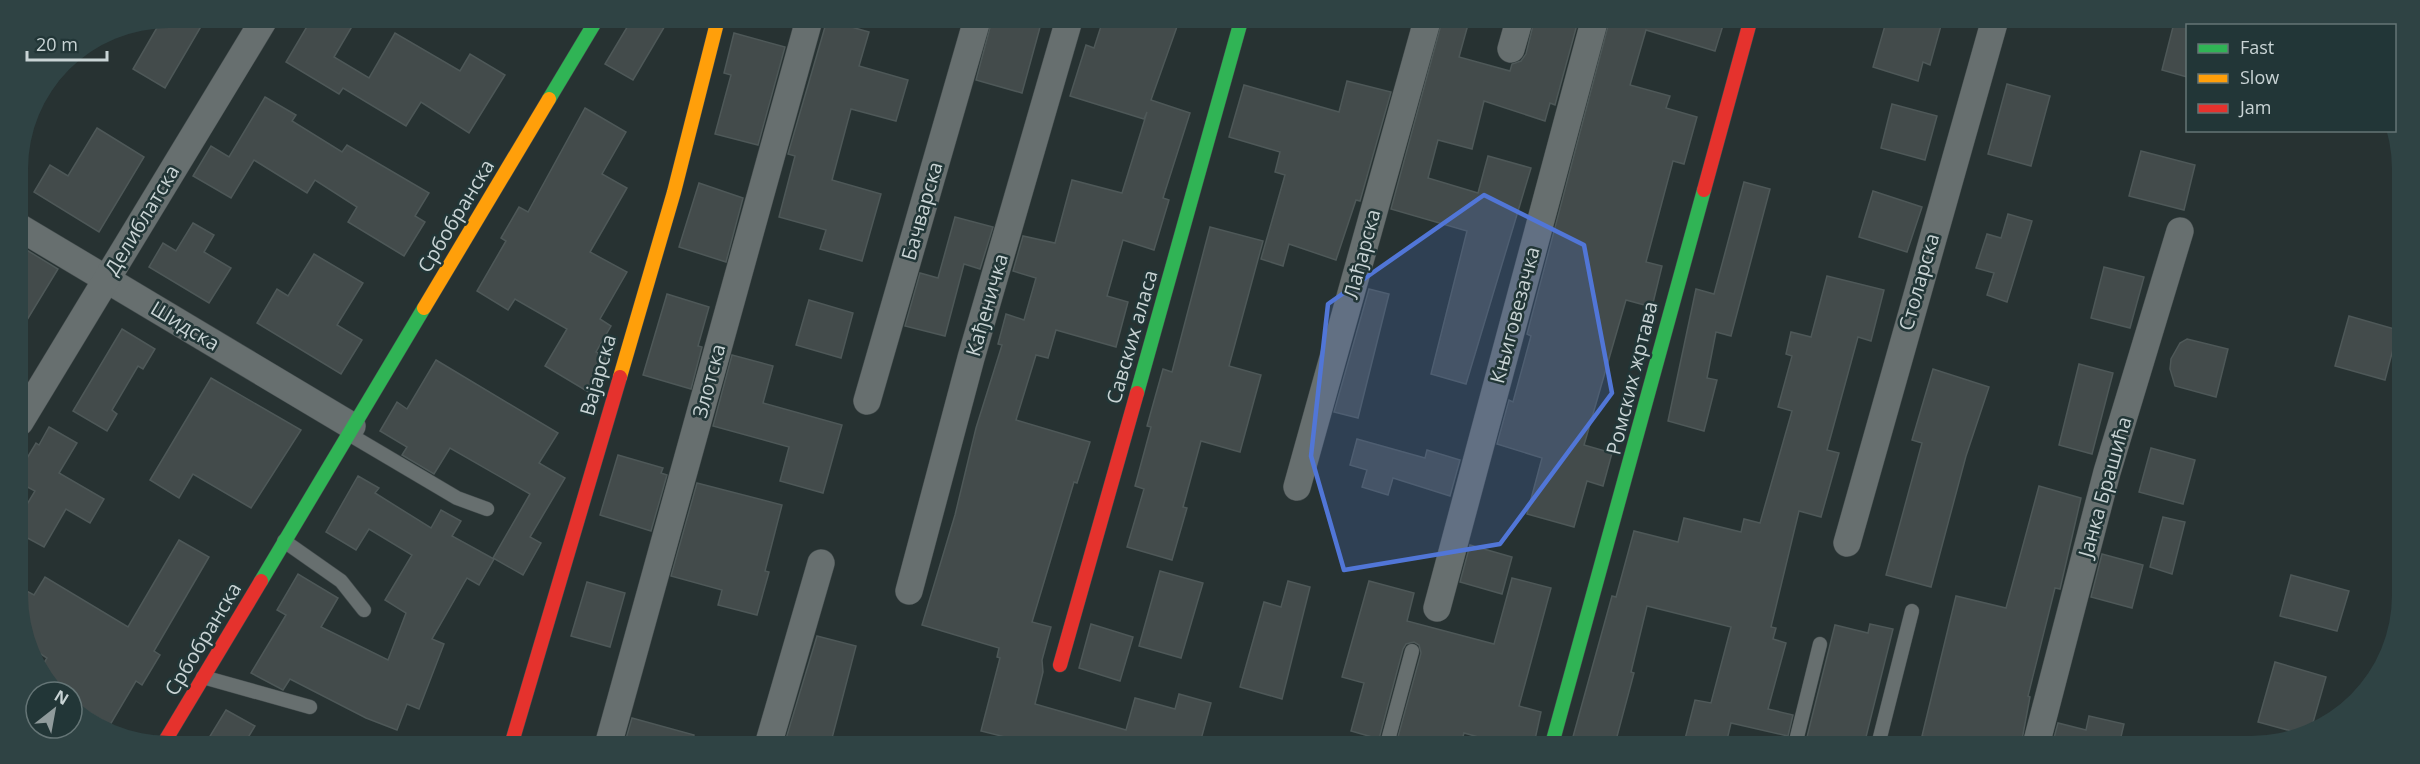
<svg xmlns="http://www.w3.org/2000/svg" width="2420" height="764" font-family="'Open Sans',sans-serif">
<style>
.building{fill:#434b4b;stroke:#4e5858;stroke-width:1.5}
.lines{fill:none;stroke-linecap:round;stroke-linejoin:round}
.lane-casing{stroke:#444d4e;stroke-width:15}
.street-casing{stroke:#444d4e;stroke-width:28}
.fast-casing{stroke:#444d4e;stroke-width:15}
.slow-casing{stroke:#444d4e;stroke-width:15}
.jam-casing{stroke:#444d4e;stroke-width:15}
.lane{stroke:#676f6f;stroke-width:14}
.street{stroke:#676f6f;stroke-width:27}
.fast{stroke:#30b455;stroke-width:14}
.slow{stroke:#ff9f0a;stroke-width:14}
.jam{stroke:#e5322d;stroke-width:14}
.marked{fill:#5176d7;fill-opacity:0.2;stroke:#5176d7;stroke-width:4.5;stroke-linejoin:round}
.labels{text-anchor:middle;stroke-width:5;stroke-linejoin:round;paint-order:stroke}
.street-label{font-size:20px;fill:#c9d4d5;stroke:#223637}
</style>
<rect width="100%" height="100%" fill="#273232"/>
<g class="building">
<path d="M168,18H206L165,88L133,69L162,19Z"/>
<path d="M312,18H357L334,57L369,78L395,33L460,71L470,54L505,75L469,133L421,102L406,126L343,88L339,94L286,62Z"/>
<path d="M632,19H669L633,80L605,64Z"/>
<path d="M827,20L869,32L859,66L908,80L896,121L851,109L832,180L881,194L862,261L820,249L826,230L779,217L795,156L788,154Z"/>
<path d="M992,20H1042L1022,93L976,80Z"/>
<path d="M1103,20L1179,21L1151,100L1190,113L1163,198L1169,200L1154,250L1123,240L1107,296L1128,302L1116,347L1056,330L1048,358L1036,355L1016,420L1090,442L1077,483L1074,482L1032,622L1051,627L1042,660L1043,672L1035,704L1126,730L1135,698L1175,709L1179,694L1211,703L1200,743H1029L981,731L1000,658L997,657L999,648L922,625L955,515L976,428L1002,345L998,344L1006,314L1024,320L1036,278L1013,271L1023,236L1055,243L1072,180L1122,193L1147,112L1144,119L1070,96L1086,45L1094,48Z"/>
<path d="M1442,21H1469L1459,57L1510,71L1512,64L1521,61L1526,54L1534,21H1578L1555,105L1550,103L1545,121L1484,101L1472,149L1438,140L1428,178L1478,193L1488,156L1531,168L1466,384L1431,374L1467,231L1391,209Z"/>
<path d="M1609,22H1724L1715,51L1646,30L1630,85L1670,96L1666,108L1697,117L1684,164L1673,161L1646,262L1662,266L1652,307L1626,300L1584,445L1612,453L1603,486L1587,481L1574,527L1527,514L1542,458L1497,444L1509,400L1513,402L1531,336L1527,334Z"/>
<path d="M1886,22H1942L1930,65L1923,62L1918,81L1873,67Z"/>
<path d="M2174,23H2187V77L2162,70Z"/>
<path d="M734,33L785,47L758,145L715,134L731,75L724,73Z"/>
<path d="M1347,81L1391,92L1360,201L1356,200L1336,260L1289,244L1283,266L1261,259L1285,175L1275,172L1280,152L1229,137L1244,85L1339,112Z"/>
<path d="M2007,84L2050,96L2031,166L1988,154Z"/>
<path d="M265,97L296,115L292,121L342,152L347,145L429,193L415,216L425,222L404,256L348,222L357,207L315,180L307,193L254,160L231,198L193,176L211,146L229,157Z"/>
<path d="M1892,104L1937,116L1925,160L1881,148Z"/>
<path d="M585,108L626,132L602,174L627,188L590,252L627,272L600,319L611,326L596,352L606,357L601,375L590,393L545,366L567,329L515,299L508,310L477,291L506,241L501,238L519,207L528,212Z"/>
<path d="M97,128L144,157L99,232L34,192L50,165L68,176Z"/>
<path d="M2141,151L2195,165L2184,210L2129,196Z"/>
<path d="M1744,182L1770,189L1731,336L1716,332L1707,378L1717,380L1704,431L1668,421L1696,289L1714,294Z"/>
<path d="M699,183L743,198L726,262L679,247Z"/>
<path d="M1873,191L1922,207L1907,252L1859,237Z"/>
<path d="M2008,214L2032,221L2007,302L1987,295L1994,273L1976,268L1987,234L2001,238Z"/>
<path d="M955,217L993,227L980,269L964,264L945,336L905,326L920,273L938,278Z"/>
<path d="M193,223L214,235L204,252L231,268L209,303L149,267L163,243L176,251Z"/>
<path d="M1210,227L1263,241L1229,366L1261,375L1240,452L1201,441L1183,507L1187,508L1172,560L1127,547L1144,489L1135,486L1151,427L1147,426L1163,369L1172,372Z"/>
<path d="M25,249L58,269L19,333V258Z"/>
<path d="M314,254L363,283L337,325L362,340L341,374L257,323L277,289L288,296Z"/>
<path d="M2104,267L2144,277L2130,328L2091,318Z"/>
<path d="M1827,276L1884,290L1871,341L1858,337L1827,450L1839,453L1821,517L1799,511L1771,627L1776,628L1773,639L1786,643L1768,709L1793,715L1788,736L1731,723L1726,744H1708L1685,739L1695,700L1711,703L1731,627L1647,606L1631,672L1634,673L1615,744H1571L1612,596L1616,597L1634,531L1678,542L1684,518L1741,532L1744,519L1760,523L1792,411L1778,407L1792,356L1786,354L1791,332L1811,337Z"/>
<path d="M1369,289L1389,294L1358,418L1334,412Z"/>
<path d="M667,294L709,307L698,346L702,347L691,389L643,375Z"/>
<path d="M809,300L853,313L841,358L796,345Z"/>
<path d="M2349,316L2398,330L2385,380L2335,366Z"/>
<path d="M122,329L155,349L143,369L138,366L112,410L117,414L107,431L73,411Z"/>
<path d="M2187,339L2228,349L2216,397L2175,386L2170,369L2171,359L2180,343Z"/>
<path d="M732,355L773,366L763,403L842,425L823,493L780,481L789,447L713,426Z"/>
<path d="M436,360L558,433L539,463L565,478L530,537L541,543L523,575L493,558L530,494L450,448L434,474L402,455L407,447L380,431L397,402L407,409Z"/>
<path d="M2079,364L2113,373L2092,454L2059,445Z"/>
<path d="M1933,369L1989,387L1966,456L1931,587L1886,575L1922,443L1912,440Z"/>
<path d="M211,378L301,430L251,508L193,474L179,498L150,480Z"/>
<path d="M49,427L77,443L59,473L104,499L90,523L66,509L44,547L20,534V516L35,491L20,483V470L36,443L39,445Z"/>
<path d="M1357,439L1425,458L1427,450L1460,460L1450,496L1393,478L1388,495L1362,487L1367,470L1350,465Z"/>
<path d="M2151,448L2195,460L2183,504L2139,492Z"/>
<path d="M618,455L663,468L661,473L667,475L651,531L600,515Z"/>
<path d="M358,476L379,488L375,493L431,528L441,510L461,521L452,536L494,559L479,585L467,578L432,639L444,644L419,709L407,704L397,730L366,718L290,679L283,690L251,673L286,615L277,610L298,574L338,598L321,627L388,660L406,613L385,600L412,555L369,529L356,550L326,532Z"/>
<path d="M697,483L782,505L765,571L769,572L757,615L718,605L722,590L671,576Z"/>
<path d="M2039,486L2081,498L2060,589L2055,588L2028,696L2030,697L2021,745H1979L1957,739L1956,745L1922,736L1956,596L2006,608Z"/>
<path d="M2163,517L2185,522L2172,574L2150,567Z"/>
<path d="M179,540L209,557L154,651L160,655L142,685L136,681L110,725L72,702V692H55L42,666L47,658L33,649L21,623V588L34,595L45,577L128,627Z"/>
<path d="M1470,545L1512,557L1502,594L1460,582Z"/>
<path d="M2102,554L2143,565L2132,608L2091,597Z"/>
<path d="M1160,571L1203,583L1181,658L1139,646Z"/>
<path d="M2291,575L2349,591L2337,631L2280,616Z"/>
<path d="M1512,578L1551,588L1519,706L1541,712L1534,744H1503L1464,733L1461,744H1396L1421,653L1419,645L1414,642L1406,644L1403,649L1379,739L1351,731L1364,683L1342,677L1369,581L1414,593L1407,621L1494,644Z"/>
<path d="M1288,581L1310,587L1282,699L1240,687L1264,602L1281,607Z"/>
<path d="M587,582L625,593L610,647L571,636Z"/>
<path d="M1091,624L1133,637L1120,681L1079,668Z"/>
<path d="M1870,624L1893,629L1864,745H1805L1835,625L1868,633Z"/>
<path d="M817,636L856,646L831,742H785Z"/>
<path d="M2275,662L2326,677L2312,726L2295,732L2258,722Z"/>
<path d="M226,710L255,726L246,741H207Z"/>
<path d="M2089,716L2124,724L2119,745H2052L2058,723L2086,730Z"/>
<path d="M632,718L694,735L693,742H625Z"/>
</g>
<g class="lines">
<g class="lane-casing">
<g id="lane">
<path d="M347,433L457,498L487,509"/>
<path d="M284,541L341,581L364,610"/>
<path d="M203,677L310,707"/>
<path d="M1387,744L1412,651"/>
<path d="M1795,745L1820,644"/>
<path d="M1878,745L1912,611"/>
</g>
</g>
<g class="street-casing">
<g id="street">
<path d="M1511,49L1519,21"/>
<path d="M19,227L352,426"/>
<path d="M867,401L977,20"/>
<path d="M20,422L265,18"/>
<path d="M1297,487L1427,21"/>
<path d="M1847,543L1994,23"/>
<path d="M909,591L971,358L1069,20"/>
<path d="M1437,608L1594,22"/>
<path d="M609,742L809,20"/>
<path d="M769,742L821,563"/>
<path d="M2036,745L2107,472L2180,231"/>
</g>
</g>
<g class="fast-casing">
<g id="fast">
<path d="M549,99L597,19"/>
<path d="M1137,393L1241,21"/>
<path d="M261,581L424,308"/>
<path d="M1552,744L1704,190"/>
</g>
</g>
<g class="slow-casing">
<g id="slow">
<path d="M424,308L549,99"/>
<path d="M620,377L674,192L718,19"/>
</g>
</g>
<g class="jam-casing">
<g id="jam">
<path d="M1704,190L1750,22"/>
<path d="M1060,665L1137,393"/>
<path d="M165,741L261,581"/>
<path d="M512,742L620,377"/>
</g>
</g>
<use href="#lane" class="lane"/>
<use href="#street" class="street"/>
<use href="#fast" class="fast"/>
<use href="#slow" class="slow"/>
<use href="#jam" class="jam"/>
</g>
<path class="marked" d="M1484,195L1584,245L1612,393L1500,544L1344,570L1311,456L1328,304Z"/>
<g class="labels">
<g class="street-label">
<text transform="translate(922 211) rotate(-74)" y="7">Бачварска</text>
<text transform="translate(456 216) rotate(-59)" y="7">Србобранска</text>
<text transform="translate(142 220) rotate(-59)" y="7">Делиблатска</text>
<text transform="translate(1362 254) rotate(-75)" y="7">Лађарска</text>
<text transform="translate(1919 282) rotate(-74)" y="7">Столарска</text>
<text transform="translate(987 305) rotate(-74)" y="7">Кађеничка</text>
<text transform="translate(1515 315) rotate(-75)" y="7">Књиговезачка</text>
<text transform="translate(185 326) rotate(31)" y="7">Шидска</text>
<text transform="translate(1132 337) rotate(-74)" y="7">Савских аласа</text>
<text transform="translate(598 375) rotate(-74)" y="7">Вајарска</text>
<text transform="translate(1632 378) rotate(-76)" y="7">Ромских жртава</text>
<text transform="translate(709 381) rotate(-75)" y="7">Злотска</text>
<text transform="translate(2105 487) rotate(-74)" y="7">Јанка Брашића</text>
<text transform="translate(203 639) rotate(-59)" y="7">Србобранска</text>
</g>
</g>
<path d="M0 0H2420V764H0ZM169 28H2251A141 141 0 0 1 2392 169V595A141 141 0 0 1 2251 736H169A141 141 0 0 1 28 595V169A141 141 0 0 1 169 28Z" fill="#2f4344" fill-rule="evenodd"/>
<rect x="2186" y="24" width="210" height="108" fill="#223637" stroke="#657576" stroke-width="1.5"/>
<rect x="2198" y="44" width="30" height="9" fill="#30b455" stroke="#657576" stroke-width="1.5"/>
<text x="2240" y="54" font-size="18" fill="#c9d4d5">Fast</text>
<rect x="2198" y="74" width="30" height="9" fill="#ff9f0a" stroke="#657576" stroke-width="1.5"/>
<text x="2240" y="84" font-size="18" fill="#c9d4d5">Slow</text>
<rect x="2198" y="104" width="30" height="9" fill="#e5322d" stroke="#657576" stroke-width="1.5"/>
<text x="2240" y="114" font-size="18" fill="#c9d4d5">Jam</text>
<g transform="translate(54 710) rotate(31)"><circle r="28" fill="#223637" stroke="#657576" stroke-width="1.5"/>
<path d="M0-4.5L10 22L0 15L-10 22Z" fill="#909b9c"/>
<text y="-9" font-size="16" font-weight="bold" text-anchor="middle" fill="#c9d4d5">N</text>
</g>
<path d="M27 51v9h80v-9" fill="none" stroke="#c9d4d5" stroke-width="3"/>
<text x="36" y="51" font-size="18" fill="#c9d4d5" stroke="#223637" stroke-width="4.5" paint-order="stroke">20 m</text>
</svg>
